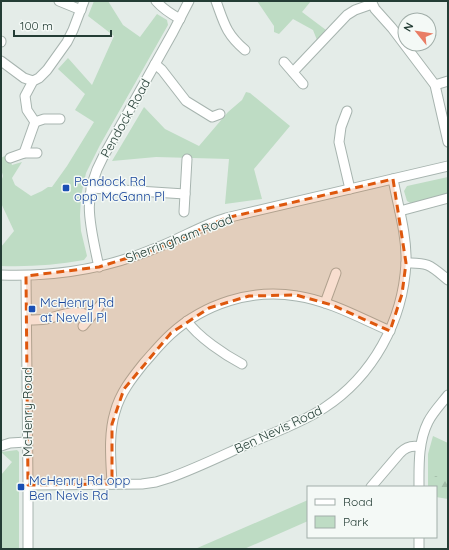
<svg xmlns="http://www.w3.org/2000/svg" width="449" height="550" font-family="Quicksand,sans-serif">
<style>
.green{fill:#bedcc4}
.forest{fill:url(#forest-firs)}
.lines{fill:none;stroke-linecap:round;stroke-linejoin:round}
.minor-casing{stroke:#a7b4af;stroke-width:11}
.minor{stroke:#fff;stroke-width:9}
.marked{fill:#de580e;fill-opacity:0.2;stroke:#de580e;stroke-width:3;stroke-dasharray:8 5;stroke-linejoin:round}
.transit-dot{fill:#1a4fb4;stroke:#f4f9f6;stroke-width:1.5}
.labels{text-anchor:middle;stroke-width:3;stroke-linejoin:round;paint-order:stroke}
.street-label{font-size:13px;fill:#243d35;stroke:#f4f9f6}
.transit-label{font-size:13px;fill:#164399;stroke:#f4f9f6;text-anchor:start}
</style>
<defs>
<pattern id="forest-firs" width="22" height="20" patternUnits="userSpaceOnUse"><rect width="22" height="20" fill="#bedcc4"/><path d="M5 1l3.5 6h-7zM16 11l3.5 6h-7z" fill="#a3bea9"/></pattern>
</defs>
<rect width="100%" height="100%" fill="#e4ece8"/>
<g class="green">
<path d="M94,1H108L123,25L140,37L157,14L167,20L168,25L100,145L86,173L81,196L80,216L81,231L87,256L84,260C56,265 29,267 1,266V247L14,231L1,203V182L3,176L1,169V158L8,154L12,165L22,162L12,178L15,185L31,196L42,191L48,187H52L67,166L94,122L75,110L85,94L58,69L68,58L92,85L114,36L88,16Z"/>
<path d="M257,1H311L302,12L326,30L317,40L313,30L293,19L279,34L274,32V26Z"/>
<path d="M246,92L250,93L290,126L254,169L262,199L225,204L229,159L156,157L112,161L144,107L165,129L199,146L228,112L242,100Z"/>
<path d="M448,177V195L412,204L407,201L404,191L407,186Z"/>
<path d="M433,436L448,443V499L436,497V487H428V454Z"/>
<path d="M17,450L19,452V549H1V475L12,462L1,452Z"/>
<path d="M308,500V521L244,549H195Z"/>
</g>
<path class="forest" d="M435,476L445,477L448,480V496H436V487H432L433,485L432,481Z"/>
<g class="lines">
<g class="minor-casing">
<g id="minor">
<path d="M59,1L81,10"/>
<path d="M156,1C163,9 171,14 180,19"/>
<path d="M216,1C224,23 226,34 245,50"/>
<path d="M371,1L375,9L392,28L435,85L448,142"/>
<path d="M1,42V41"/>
<path d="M1,61L24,78L33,81"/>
<path d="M284,62L303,84"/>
<path d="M155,64L162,70L186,101L212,117L220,114"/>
<path d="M293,72L347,15L355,10L372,4"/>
<path d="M435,85L448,81"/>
<path d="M347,111L341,127L339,142L350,189"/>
<path d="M35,122L44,119H60"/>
<path d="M24,153L35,122L27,110L25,96L33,81L39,78L47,70L67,42L73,30L84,1"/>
<path d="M10,158L24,153H37"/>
<path d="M91,188L185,194"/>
<path d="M400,211L448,198"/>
<path d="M184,212L187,159"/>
<path d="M406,263C429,262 431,266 448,280"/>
<path d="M99,267C90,225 81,197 103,157L173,32L189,1"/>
<path d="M1,275C55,277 106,269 156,248C180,239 202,225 226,218L448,166"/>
<path d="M26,276L28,485V549"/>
<path d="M325,303L336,273"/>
<path d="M27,320C33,320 40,320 46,319C60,316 78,307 90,317"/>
<path d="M187,321C198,337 225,355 242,364"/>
<path d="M83,326L102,303"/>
<path d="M1,446L10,443L27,442"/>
<path d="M112,484C111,461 108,435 115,412C120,393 132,378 144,363C153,353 161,343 171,334C204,304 252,288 297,296C330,301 360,318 390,331"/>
<path d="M28,485L142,484L156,482L169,478C197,468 223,455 250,443C275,432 301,423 324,408C373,376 403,321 406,263C407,235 398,206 393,179"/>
<path d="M371,487L400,453C406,447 412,445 420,447"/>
<path d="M419,487C419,466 418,442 428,422C433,412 441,404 448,395"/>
<path d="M419,537V549"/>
</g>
</g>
<use href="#minor" class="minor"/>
</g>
<path class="marked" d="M393,179L406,263L402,294L390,331L332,305L296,295L249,296L209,308L171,333L124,389L112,424V484L28,485L26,276L99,267L156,249L226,218Z"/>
<g class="transit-dot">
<rect x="62" y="184" width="8" height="8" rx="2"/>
<rect x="28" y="305" width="8" height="8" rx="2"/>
<rect x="17" y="483" width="8" height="8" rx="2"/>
</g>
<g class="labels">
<g class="street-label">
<text transform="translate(125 118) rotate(-61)" y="5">Pendock Road</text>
<text transform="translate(179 238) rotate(-21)" y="5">Sherringham Road</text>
<text transform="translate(27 412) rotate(-90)" y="5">McHenry Road</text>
<text transform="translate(278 429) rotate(-25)" y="5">Ben Nevis Road</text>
</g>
<g class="transit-label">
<text x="74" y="186">Pendock Rd<tspan x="74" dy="15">opp McGann Pl</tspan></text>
<text x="40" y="307">McHenry Rd<tspan x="40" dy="15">at Nevell Pl</tspan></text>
<text x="29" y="485">McHenry Rd opp<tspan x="29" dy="15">Ben Nevis Rd</tspan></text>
</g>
</g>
<rect width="449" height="550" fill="none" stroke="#243d35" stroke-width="4"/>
<rect x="307" y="486" width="130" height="52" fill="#f4f9f6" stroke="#a1aea9"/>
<rect x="315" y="499" width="20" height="6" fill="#ffffff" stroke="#a1aea9"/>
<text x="343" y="506" font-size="12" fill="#243d35">Road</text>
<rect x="315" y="516" width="20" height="12" fill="#bedcc4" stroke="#a1aea9"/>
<text x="343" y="526" font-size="12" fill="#243d35">Park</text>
<g transform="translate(417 32) rotate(300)"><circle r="19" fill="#f4f9f6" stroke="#a1aea9"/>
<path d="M0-3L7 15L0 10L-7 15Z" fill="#e97d65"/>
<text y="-6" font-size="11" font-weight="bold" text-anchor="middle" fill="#243d35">N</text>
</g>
<path d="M14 30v6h97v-6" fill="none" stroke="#243d35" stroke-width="2"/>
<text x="20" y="30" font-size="12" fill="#243d35" stroke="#f4f9f6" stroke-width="3" paint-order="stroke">100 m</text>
</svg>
